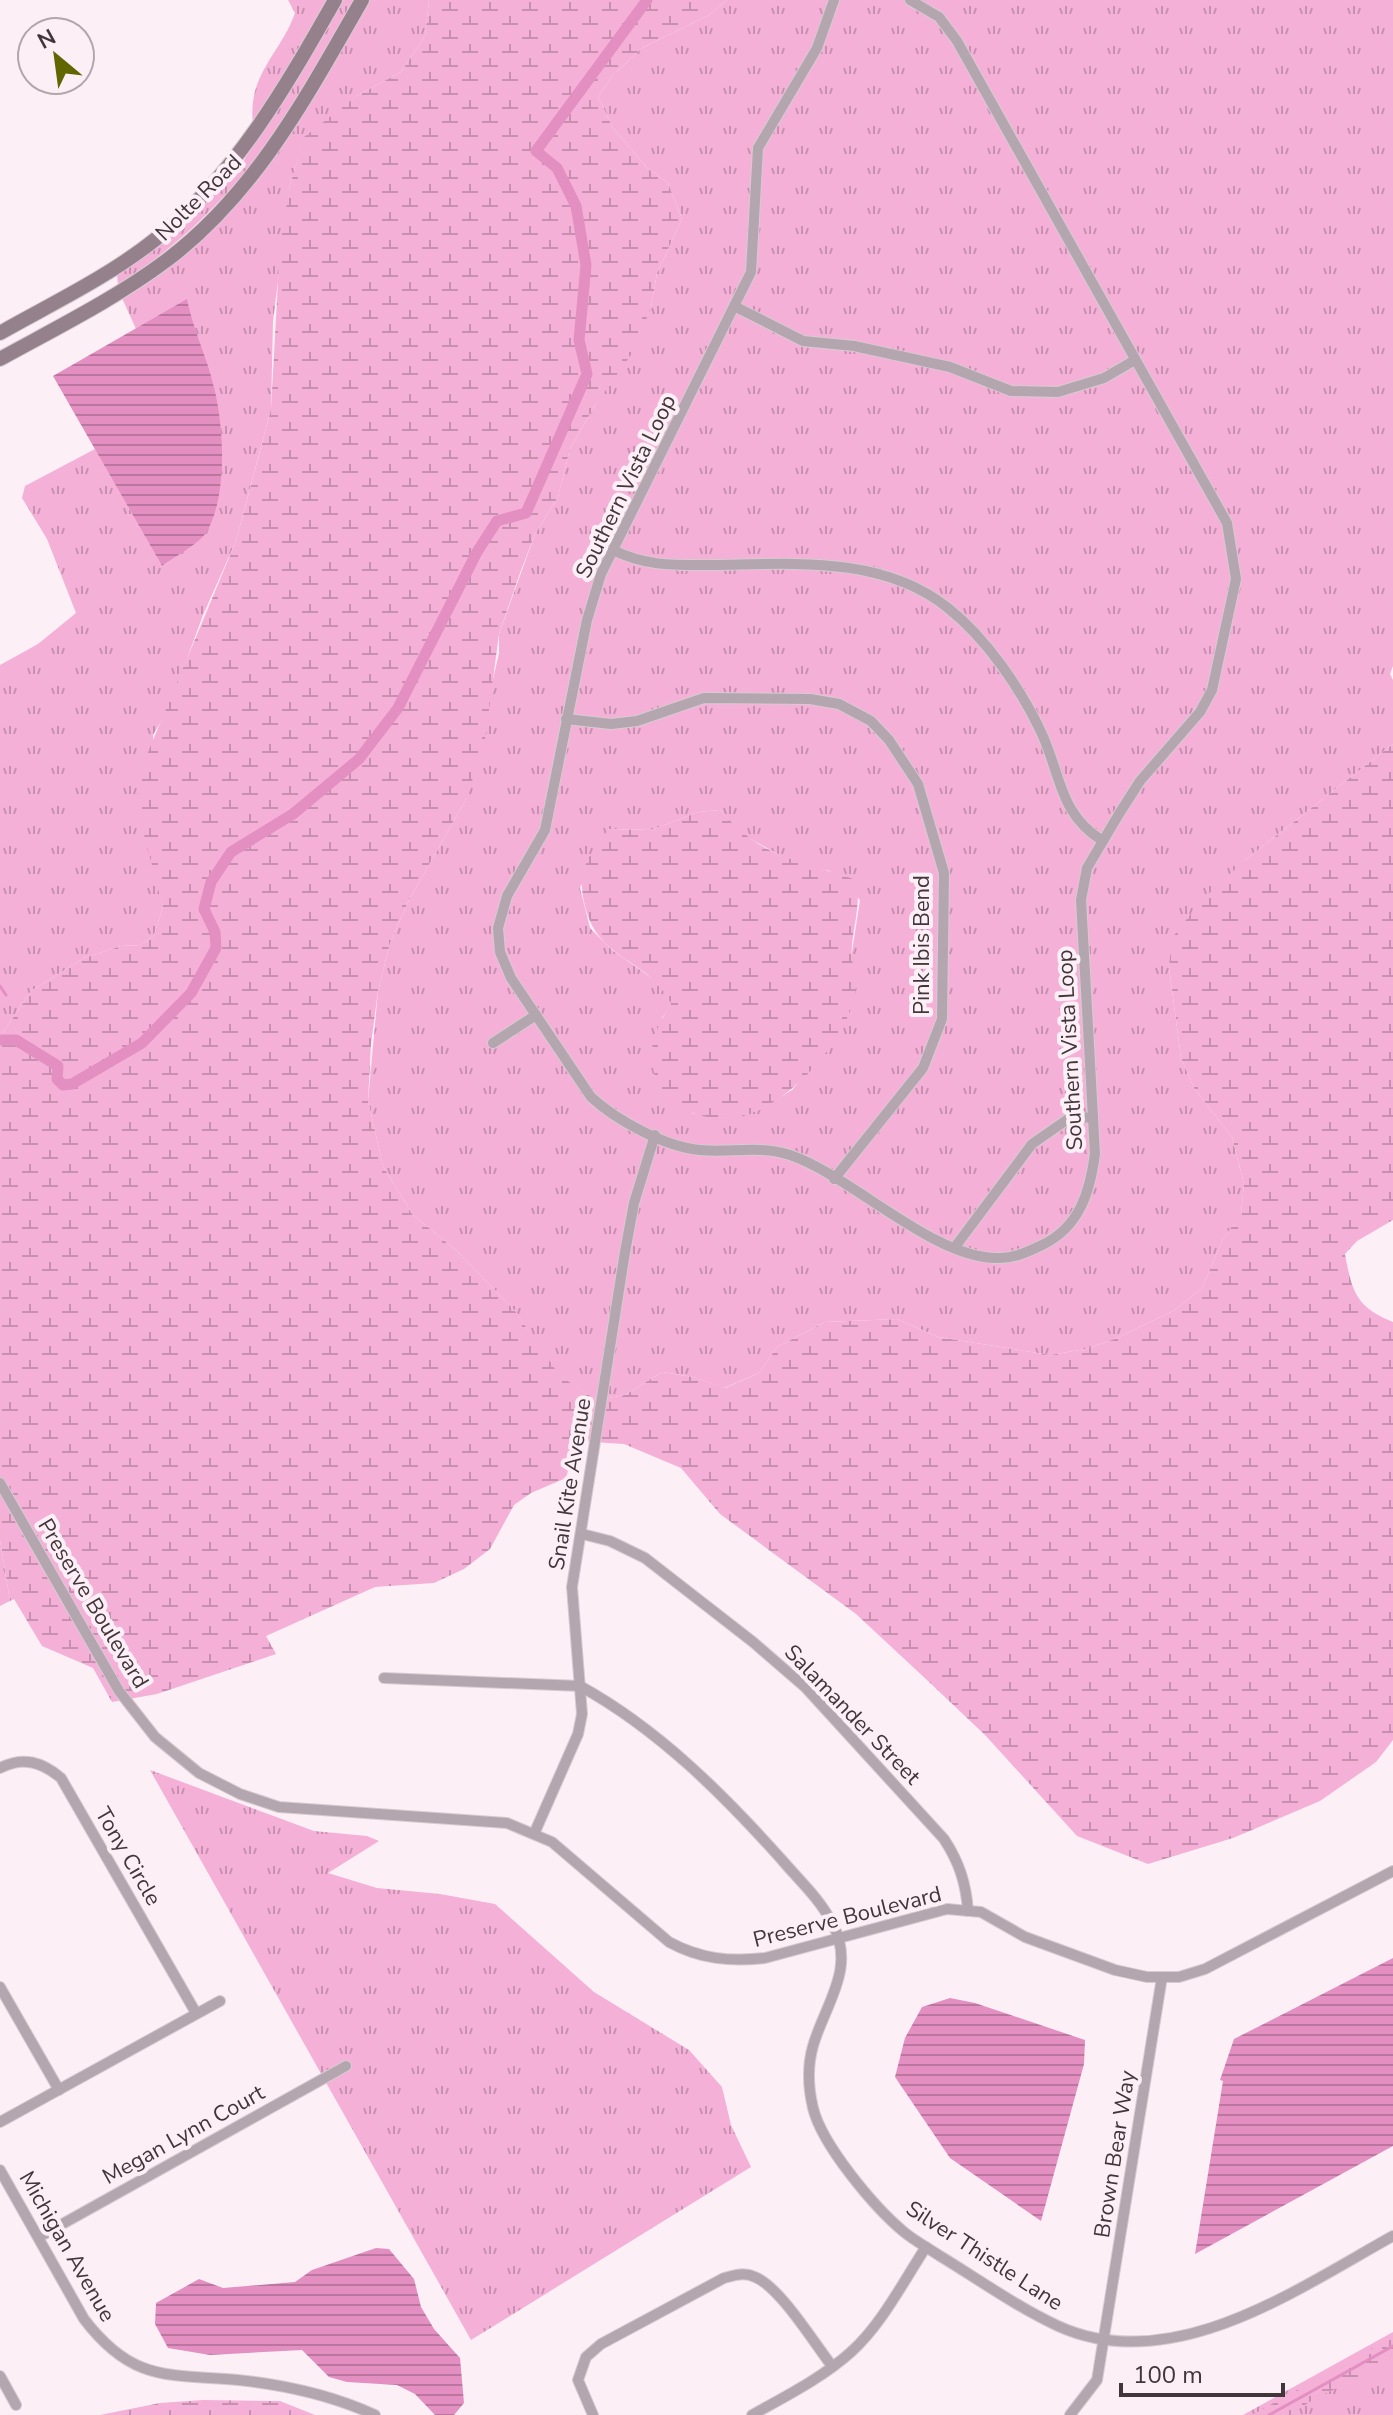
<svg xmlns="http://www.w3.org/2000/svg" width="1393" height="2415" font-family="'Nunito Sans',sans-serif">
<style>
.grass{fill:url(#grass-tufts);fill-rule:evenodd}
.wetland{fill:url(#wetland-marsh)}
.water{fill:url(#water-rules)}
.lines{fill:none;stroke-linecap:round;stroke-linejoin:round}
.stream{stroke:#e38fc1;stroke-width:3}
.canal{stroke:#e38fc1;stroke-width:11}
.street-casing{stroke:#d7cbd1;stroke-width:12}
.secondary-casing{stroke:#d7cbd1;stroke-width:16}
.street{stroke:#b4a6ae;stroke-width:10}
.secondary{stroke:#94818c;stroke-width:14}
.labels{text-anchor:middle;stroke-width:8;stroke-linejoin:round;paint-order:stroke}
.street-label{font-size:22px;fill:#42353c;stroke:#fcf0f6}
</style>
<defs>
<pattern id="grass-tufts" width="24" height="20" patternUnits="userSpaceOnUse" patternTransform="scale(2)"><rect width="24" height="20" fill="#f5b0d8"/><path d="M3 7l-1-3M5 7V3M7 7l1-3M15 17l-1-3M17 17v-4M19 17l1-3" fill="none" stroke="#c890b0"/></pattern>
<pattern id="wetland-marsh" width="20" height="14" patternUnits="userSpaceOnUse" patternTransform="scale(2)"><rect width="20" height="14" fill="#f5b0d8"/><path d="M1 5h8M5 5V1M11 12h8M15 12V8" fill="none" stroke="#c890b0"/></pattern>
<pattern id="water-rules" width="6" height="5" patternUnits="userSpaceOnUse" patternTransform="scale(2)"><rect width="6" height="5" fill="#e38fc1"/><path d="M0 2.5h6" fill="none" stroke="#ba769e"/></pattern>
</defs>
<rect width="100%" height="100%" fill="#fcf0f6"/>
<g class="grass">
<path d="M288,0H329L253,125C247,74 280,55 295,13Z"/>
<path d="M343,0H355C284,124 240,203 118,286L117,274L161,243L234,176Z"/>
<path d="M369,0H429L425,36L401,72L358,95L303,142L290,185L273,321L271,409L236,541L203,615L169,708L153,735L157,878L163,907L154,935L141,945L121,946L84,958L31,991L0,1037V665L38,644L76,613L47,539L22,498L25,486L95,449L162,566L205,534L214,386L193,331L187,300L136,329L122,298C240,231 304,114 369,0Z"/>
<path d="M727,0H1393V666L1390,674L1393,680V744L1245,860L1169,967L1181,1058L1194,1088L1232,1137L1244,1184L1241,1214L1222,1241L1202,1288L1175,1310L1117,1338L1086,1349L1050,1355L938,1337L897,1319L825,1322L777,1347L759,1373L724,1388L693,1377L662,1372L625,1395L597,1400L559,1376L515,1311L457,1251L412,1214L383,1166L368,1101L378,991L390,943L409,900L465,801L499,653V634L535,534L558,497L570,449L651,307L657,273L682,219L668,183L647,168L613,128L598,97L613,75L642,48L709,15ZM720,810L740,833L796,864L830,871L860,900L850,965L855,993L835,1039L792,1090L759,1110L724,1119L692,1113L662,1018L671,1005L663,986L612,950L590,928L580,888L609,829L651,830L698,812Z"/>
<path d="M0,1540L10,1601L0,1606Z"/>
<path d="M150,1770L314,1831L367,1836L379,1841L328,1873L377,1888L440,1894L495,1904L594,1992L689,2050L722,2087L731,2125L751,2167L471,2340Z"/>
<path d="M1393,2332V2415H1243Z"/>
</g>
<g class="wetland">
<path d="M429,0H727L709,15L642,48L613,75L598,97L613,128L647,168L668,183L682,219L657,273L651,307L633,352L595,405L570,449L558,497L535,534L520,573L499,634L484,747L465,801L409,900L390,943L378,991L371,1044L368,1101L383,1166L412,1214L457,1251L515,1311L560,1376L597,1400L625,1395L662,1372L693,1377L725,1388L759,1373L777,1347L825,1322L897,1319L938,1337L1050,1355L1086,1349L1117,1338L1175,1310L1202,1288L1222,1241L1241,1213L1244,1184L1232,1137L1194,1088L1181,1058L1169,967L1172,938L1200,902L1245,860L1393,744V1220L1357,1241L1345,1254C1352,1292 1356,1307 1393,1322V1740L1376,1762L1320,1801L1233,1838L1148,1864L1077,1836L985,1735L928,1681L856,1614L720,1514L681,1468L624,1444L576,1441L566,1478L531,1493L514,1505L490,1549L464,1569L434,1583L375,1587L266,1636L276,1654L157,1694L112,1702L93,1668L42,1646L14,1599L10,1601L0,1540V1037L31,991L84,958L121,946L141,945L154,935L163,907L143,831L136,781L236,541L256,466L271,409L280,245L290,185L304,137L358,95L401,72L425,36Z"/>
<path d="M720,810C763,860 799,859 856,880C861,903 854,923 852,946C850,962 858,981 855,995C844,1046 778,1119 723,1119C703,1119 683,1109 665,1101C646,1061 647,1041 671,1004C651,959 598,962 585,906C576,872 588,855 609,829L651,830L698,812Z"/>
<path d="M1393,2337V2357L1356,2380L1317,2397L1290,2415H1252Z"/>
<path d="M203,2400L280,2401L315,2415H49H100L160,2403Z"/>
</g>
<g class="water">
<path d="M187,299C193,330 207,357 214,387C224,427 228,497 206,533C197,545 174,557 162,566L53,376Z"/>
<path d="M1393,1958V2146L1195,2254L1223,2081L1220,2080L1234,2039Z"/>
<path d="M950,1998L975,2003L1085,2040L1084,2064L1041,2221L950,2158L895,2077L905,2038L922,2007Z"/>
<path d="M376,2248L389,2249L414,2279L421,2307L434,2329L460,2358L464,2403L454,2415H435L415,2394L397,2385L347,2382L329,2377L302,2350L210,2355L168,2348L155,2324L156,2303L199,2279L223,2288L295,2282L312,2270Z"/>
</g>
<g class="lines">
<g class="stream">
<path d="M0,986L6,995"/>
<path d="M1269,2415L1393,2346"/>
</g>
<path class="canal" d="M0,1040H16L58,1066L57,1079L63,1085L72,1084L142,1043L191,993L216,948L215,932L204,909L211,882L231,852L293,814L359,759L398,708L477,552L497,521L526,513L587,374L579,340L586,265L576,206L557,168L536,151L647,0"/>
<g class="street-casing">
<g id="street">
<path d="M834,0L817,48L758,148L751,272L601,574L587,620L545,830L507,896L498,928L500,952L511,978L591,1097C616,1120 665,1147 700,1150C732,1153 759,1145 790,1155C852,1176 932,1258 997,1258C1013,1259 1030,1251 1044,1244C1080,1226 1090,1191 1095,1154L1081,900L1087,868L1119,814L1140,781L1200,712L1212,690L1236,579L1227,523L957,41L939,17L910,0"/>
<path d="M734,306L803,341L854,346L950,367L1011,391L1058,392L1104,378L1135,360"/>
<path d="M613,550C647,567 677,565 714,565C791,564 882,555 948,608C987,639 1021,689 1042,734C1061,776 1060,815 1103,841"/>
<path d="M566,719L611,724L637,721L704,698L810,699L839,704L871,721L889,740L918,784L944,873L942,1019L923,1068L834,1179"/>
<path d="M493,1043L536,1015"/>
<path d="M955,1247L1032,1144L1068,1119L1093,1117"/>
<path d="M0,1483L119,1691L155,1737L199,1773L240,1794L279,1807L507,1823L552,1842L669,1942C700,1959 730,1962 765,1958L947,1909L981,1912L1025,1937L1115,1970L1147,1977H1179L1205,1969L1393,1871"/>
<path d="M582,1534L610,1541L645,1558L753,1642L805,1687L944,1839C959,1862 966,1883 968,1911"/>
<path d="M384,1678L580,1686C658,1729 723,1794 782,1860C799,1880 820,1899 832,1923C857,1968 825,2004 813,2046C807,2067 808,2087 813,2108C822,2145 874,2207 904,2232C915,2241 928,2248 940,2256C978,2279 1017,2307 1058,2326C1172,2378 1297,2289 1393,2236"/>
<path d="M0,1768C23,1756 42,1762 61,1778L196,2013"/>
<path d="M534,1834L578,1734L582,1714L572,1587L625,1252L634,1203L655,1135"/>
<path d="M0,1987L59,2090"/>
<path d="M0,2122L220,2001"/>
<path d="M0,2170L84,2319C132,2382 167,2374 238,2380C286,2385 331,2395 375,2415"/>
<path d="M39,2237L346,2066"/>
<path d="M0,2376L16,2405"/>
<path d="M593,2415L578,2380L586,2357L601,2344L724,2278C735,2275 744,2272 755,2277C780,2287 814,2343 832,2366"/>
<path d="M752,2415C786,2396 822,2378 851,2352C882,2324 903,2282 926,2247"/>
<path d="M1070,2415L1097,2380L1162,1977"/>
</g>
</g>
<g class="secondary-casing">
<g id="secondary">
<path d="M0,333C53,303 110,276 157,238C237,173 285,88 335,0"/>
<path d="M0,359C56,328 115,299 167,260C256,193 308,94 362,0"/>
</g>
</g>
<use href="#street" class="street"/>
<use href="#secondary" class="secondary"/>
</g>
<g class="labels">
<g class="street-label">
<text transform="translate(198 197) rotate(-45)" y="8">Nolte Road</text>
<text transform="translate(625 486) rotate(-64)" y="8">Southern Vista Loop</text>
<text transform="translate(921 945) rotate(-90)" y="8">Pink Ibis Bend</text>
<text transform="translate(1069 1050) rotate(-93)" y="8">Southern Vista Loop</text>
<text transform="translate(569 1484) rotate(-81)" y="8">Snail Kite Avenue</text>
<text transform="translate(94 1603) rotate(59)" y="8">Preserve Boulevard</text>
<text transform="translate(853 1714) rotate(46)" y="8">Salamander Street</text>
<text transform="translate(129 1856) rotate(60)" y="8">Tony Circle</text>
<text transform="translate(847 1916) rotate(-14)" y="8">Preserve Boulevard</text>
<text transform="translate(183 2134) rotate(-29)" y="8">Megan Lynn Court</text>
<text transform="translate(1114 2154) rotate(-81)" y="8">Brown Bear Way</text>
<text transform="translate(68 2246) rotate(60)" y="8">Michigan Avenue</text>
<text transform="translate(985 2255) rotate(33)" y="8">Silver Thistle Lane</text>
</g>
</g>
<g transform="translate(56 56) rotate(331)"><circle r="38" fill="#fcf0f6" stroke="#b2a5ac" stroke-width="2"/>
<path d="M0-6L14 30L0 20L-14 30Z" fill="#626601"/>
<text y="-12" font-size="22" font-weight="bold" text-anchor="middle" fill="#42353c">N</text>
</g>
<path d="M1121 2383v12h162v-12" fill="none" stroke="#42353c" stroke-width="4"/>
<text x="1133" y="2383" font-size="24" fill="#42353c" stroke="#fcf0f6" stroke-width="6" paint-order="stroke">100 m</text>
</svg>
